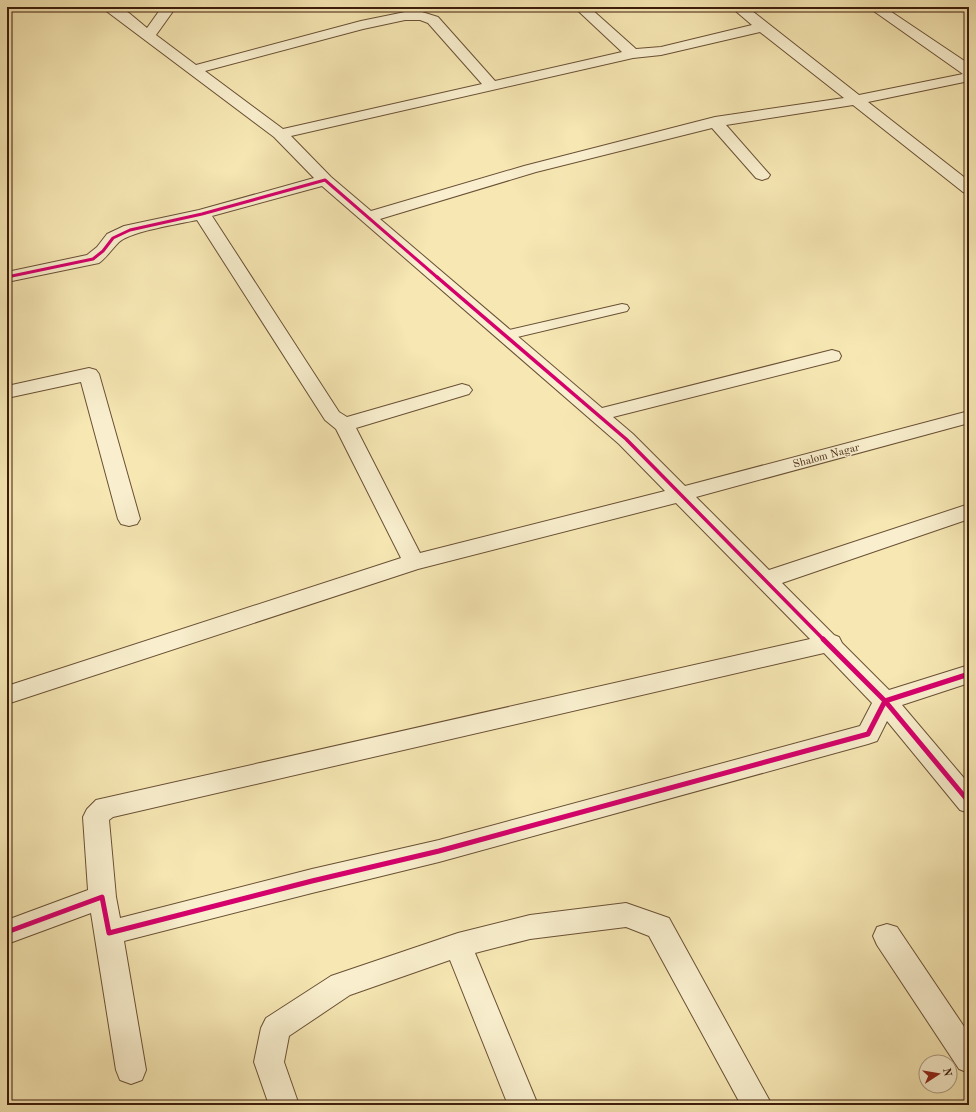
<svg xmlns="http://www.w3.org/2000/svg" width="976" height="1112" font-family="'Old Standard TT',serif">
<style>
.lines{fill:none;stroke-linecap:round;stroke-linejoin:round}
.lane-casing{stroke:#6a5035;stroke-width:2}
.street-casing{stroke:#6a5035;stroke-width:2}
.lane{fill:#f9efce;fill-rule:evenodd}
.street{fill:#f9efce;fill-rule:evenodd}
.cycleway-far2-casing{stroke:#f9efce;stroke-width:5}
.cycleway-far1-casing{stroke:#f9efce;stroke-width:6}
.cycleway-casing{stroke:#f9efce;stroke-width:8}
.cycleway-far2{stroke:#d6006c;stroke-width:3}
.cycleway-far1{stroke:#d6006c;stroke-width:3.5}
.cycleway{stroke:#d6006c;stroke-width:5}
.labels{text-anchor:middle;stroke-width:3;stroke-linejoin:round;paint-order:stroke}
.street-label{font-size:11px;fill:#3c1d0b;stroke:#f9efce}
</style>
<rect width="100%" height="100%" fill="#f6e7b3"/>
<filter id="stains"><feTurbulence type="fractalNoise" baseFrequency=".005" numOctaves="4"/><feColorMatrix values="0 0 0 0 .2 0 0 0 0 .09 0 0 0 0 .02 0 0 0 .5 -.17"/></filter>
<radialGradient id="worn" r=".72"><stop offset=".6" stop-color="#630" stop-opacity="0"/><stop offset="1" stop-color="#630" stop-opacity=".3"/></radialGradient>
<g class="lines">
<g class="lane-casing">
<path id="lane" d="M622,304L627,305L629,308L627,311L505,340L500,338L497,335L500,332Z"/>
</g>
<g class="street-casing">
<g id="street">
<path d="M101,7H118L129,13L147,28L162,7H176L156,35L196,65L361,21L405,12H422L438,17L495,81L622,52L574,7H589L636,49L661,47L752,25L731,7H747L859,95L963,74L868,7H884L969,64V81L868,102L969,181V194L963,192L853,105L726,125L770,175L768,178L762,180L756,178L712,128L536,172L380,219L602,408L832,350L839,352L841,356L839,360L613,417L633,434L685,486L969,411V423L696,497L769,570L969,504V519L782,583L834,635L839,637L842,643L889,690L969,665V683L902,705L969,784V813L960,810L887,721L877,741L868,744L439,862L312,893L124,941L146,1070L142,1080L131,1084L120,1080L116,1070L91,913L7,944V920L88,890L83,817L87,809L96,800L810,639L676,503L418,569L7,704V686L401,558L336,429L325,420L197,220C179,224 132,231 119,242C112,249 107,257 99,263L7,282V272L87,255L97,247L107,234L124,226L199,210L314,178L274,137ZM405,20H420L428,23L482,84L283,129L205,71L363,29ZM760,32L844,98L715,117L524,166L371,211L331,177L291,136L633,58L661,55ZM322,186L619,444L665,491L420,553L356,428L469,394L472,390L469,386L462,384L347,417L339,412L212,216ZM824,653L872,703L860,726L439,840L312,869L120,918L116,897L109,820L113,817Z"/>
<path d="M89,368L96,370L99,374L140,519L137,524L129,526L121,524L118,519L81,382L7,398V386Z"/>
<path d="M626,903L669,918L772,1105H741L649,936L626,927L530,939L475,953L538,1105H508L450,960L350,995L289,1036L284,1062L299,1105H269L254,1062L261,1028L266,1018L331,976L458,933L530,915Z"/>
<path d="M887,924L897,927L969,1034V1073L959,1069L877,945L873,936L877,927Z"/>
</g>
</g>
<use href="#lane" class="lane"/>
<use href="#street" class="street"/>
<g class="cycleway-far2-casing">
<path id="cycleway-far2" d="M7,277L93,259L103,251L113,238L130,230L202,214L325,180L438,278"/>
</g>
<g class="cycleway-far1-casing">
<g id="cycleway-far1">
<path d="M7,277H9"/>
<path d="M437,277L626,439L824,640"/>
</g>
</g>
<g class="cycleway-casing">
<g id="cycleway">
<path d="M823,639L885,701L969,674"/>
<path d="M7,932L102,897L109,933L312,881L439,851L868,734L885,701L969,802"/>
</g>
</g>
<use href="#cycleway-far2" class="cycleway-far2"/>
<use href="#cycleway-far1" class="cycleway-far1"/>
<use href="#cycleway" class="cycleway"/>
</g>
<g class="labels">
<g class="street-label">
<text transform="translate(826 455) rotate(-15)" y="4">Shalom Nagar</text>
</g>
</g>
<rect width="976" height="1112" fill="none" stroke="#f6e7b3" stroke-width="24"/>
<rect x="8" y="8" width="960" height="1096" fill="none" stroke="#3c1d0b" stroke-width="2"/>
<rect x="12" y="12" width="952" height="1088" fill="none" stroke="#3c1d0b"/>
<g transform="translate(938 1074) rotate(78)"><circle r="19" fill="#f9efce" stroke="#ad9b80"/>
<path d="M0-3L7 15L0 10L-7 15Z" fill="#8f2418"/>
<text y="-6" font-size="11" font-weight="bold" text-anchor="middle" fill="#3c1d0b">N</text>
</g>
<rect width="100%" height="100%" filter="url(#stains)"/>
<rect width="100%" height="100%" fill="url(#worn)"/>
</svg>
